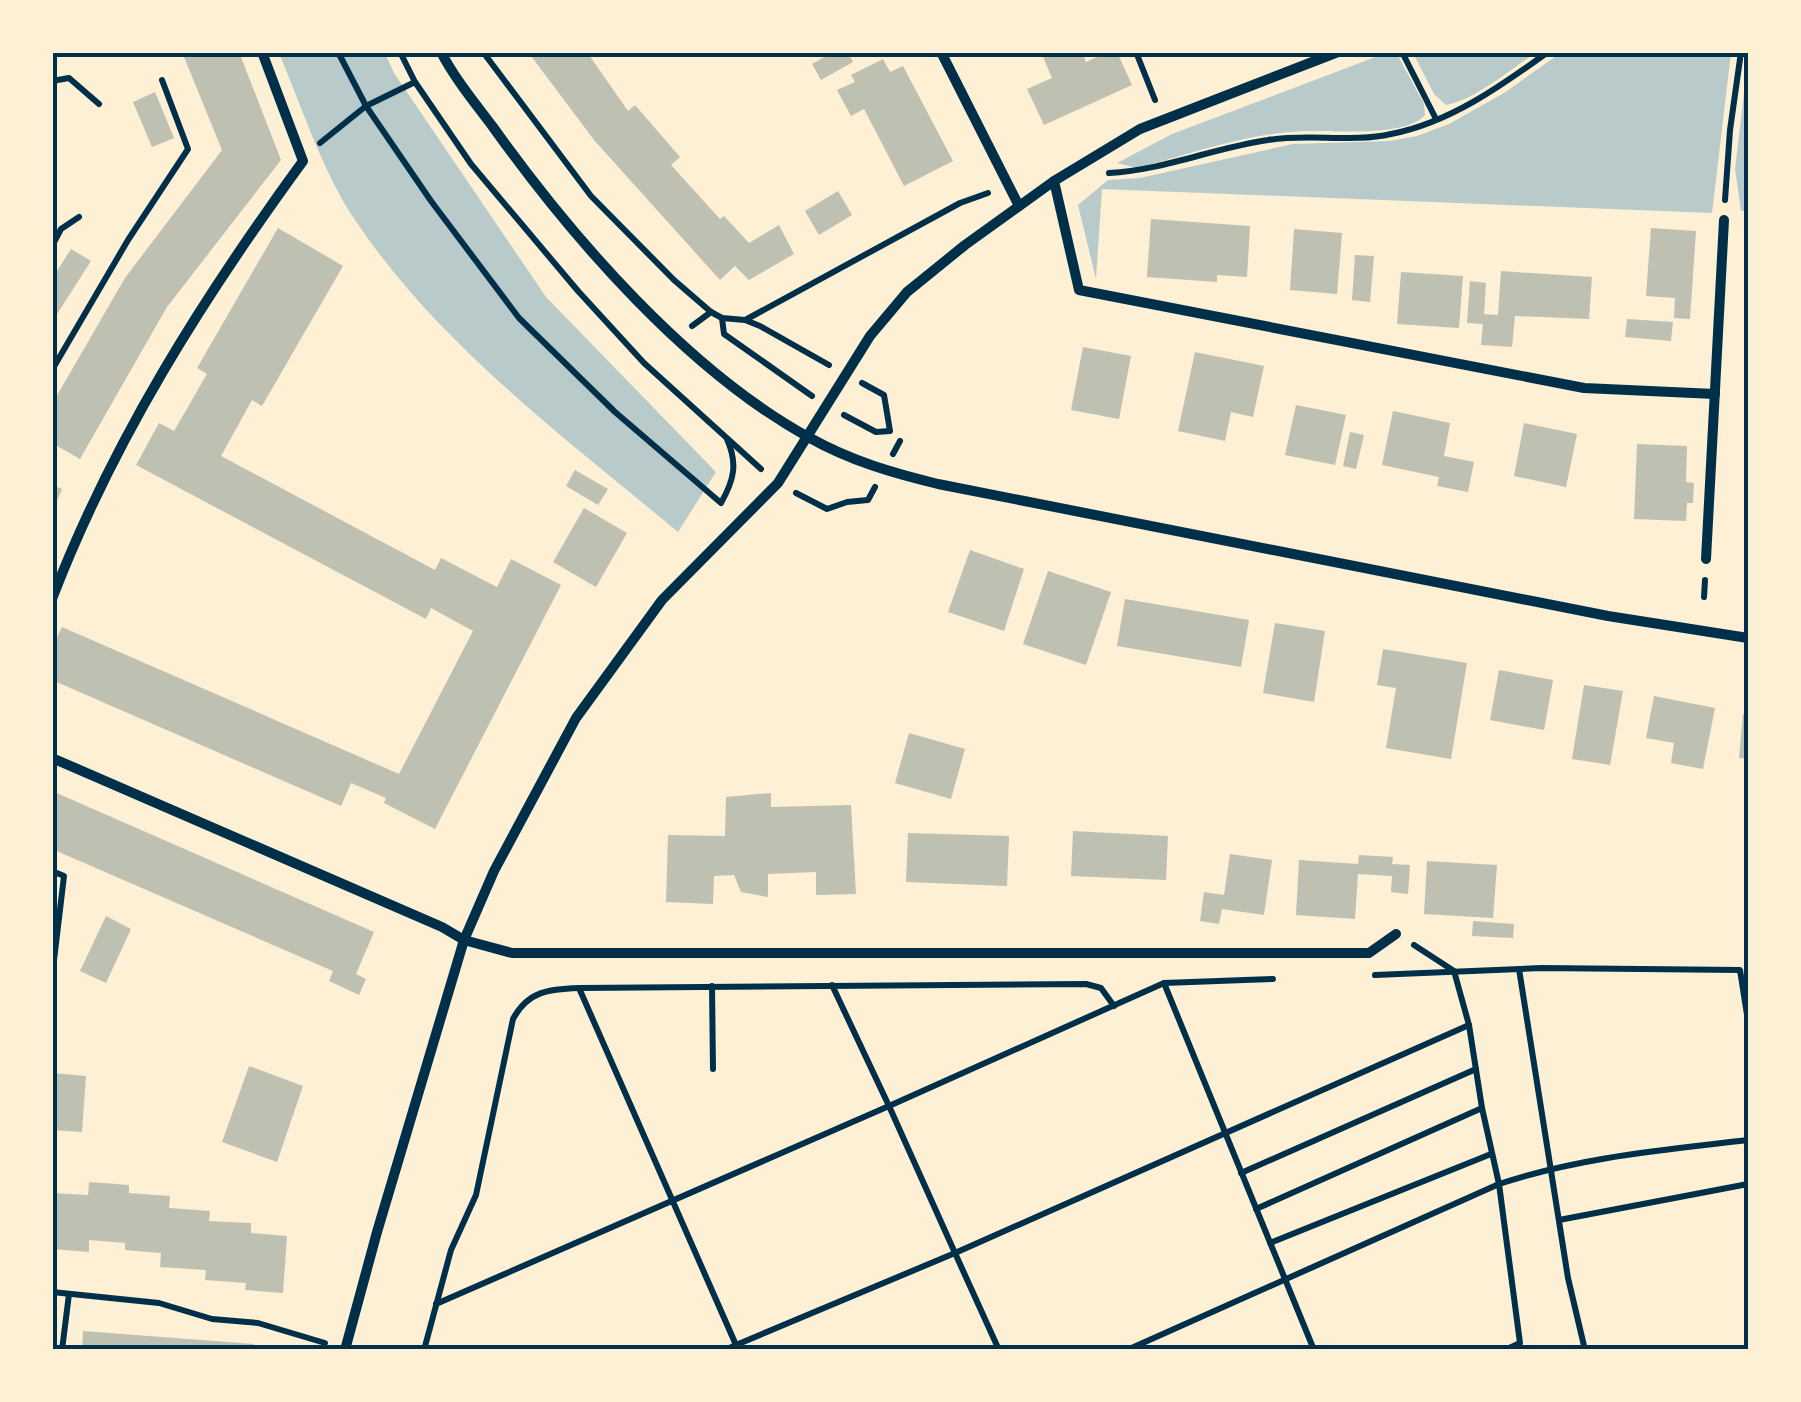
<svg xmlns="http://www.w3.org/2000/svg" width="1801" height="1402" font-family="Mulish,sans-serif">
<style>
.green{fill:#b9caca}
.building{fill:#bec0b2}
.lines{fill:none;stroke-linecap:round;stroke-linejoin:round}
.path{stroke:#003049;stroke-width:6}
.minor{stroke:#003049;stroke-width:10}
.neatline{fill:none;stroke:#003049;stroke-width:4}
</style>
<rect width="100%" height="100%" fill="#fdf0d5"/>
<g class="green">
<path d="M1562,52L1731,53L1712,213L1102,189L1096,279L1078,205L1108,180L1140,178L1293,144L1390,141L1417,136L1449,124L1504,93Z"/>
<path d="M279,53H385L394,73L546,297L716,472L678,532C563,436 439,345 355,220C323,173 301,105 279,53Z"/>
<path d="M1386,53L1397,54L1424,104L1425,115C1408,136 1339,131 1312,131C1253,131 1194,153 1137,168L1117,163L1172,134Z"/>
<path d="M1413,53H1535C1513,68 1472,102 1446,105L1434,94Z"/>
<path d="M1748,60V211H1741L1735,169Z"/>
</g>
<g class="building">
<path d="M182,52H239L281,160L167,307L80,459L52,443V404L125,278L222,150Z"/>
<path d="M528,52H587L628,111L635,105L680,157L671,165L720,219L724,216L749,243L779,225L794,254L749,280L735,266L720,280L594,140Z"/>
<path d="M833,52H848L853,62L821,80L812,64Z"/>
<path d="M1041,52H1082L1086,62L1108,52H1117L1132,85L1044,125L1027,89L1052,78Z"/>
<path d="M883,59L890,72L903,66L953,161L904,186L864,109L851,116L837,90L855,82L851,75Z"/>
<path d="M155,92L174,138L152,147L133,102Z"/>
<path d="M838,191L852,215L819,235L805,211Z"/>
<path d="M1151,219L1250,226L1247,277L1217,275V282L1147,277Z"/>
<path d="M278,228L343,266L262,406L252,400L221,456L435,570L441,558L497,587L511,559L561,585L435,829L384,803L386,798L351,783L341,806L52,680V648L62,627L399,774L473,631L431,608L426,619L136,465L159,423L174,431L207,374L197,368Z"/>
<path d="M1651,228L1696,231L1690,319L1674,318L1675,298L1646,296Z"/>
<path d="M1294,229L1342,233L1337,294L1290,290Z"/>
<path d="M71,249L91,261L52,322V279Z"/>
<path d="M1355,255L1374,256L1370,302L1352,300Z"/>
<path d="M1501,271L1592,277L1589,319L1515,316L1512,347L1481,345L1483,324L1467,323L1470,281L1486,283L1484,314L1498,315Z"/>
<path d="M1401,272L1463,276L1459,328L1397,324Z"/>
<path d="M1627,319L1673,322L1671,341L1625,337Z"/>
<path d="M1083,347L1131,356L1119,419L1071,410Z"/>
<path d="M1195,352L1264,366L1253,417L1231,412L1225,441L1178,431Z"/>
<path d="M1296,405L1346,415L1335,465L1285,455Z"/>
<path d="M1393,411L1450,423L1444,456L1474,462L1468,492L1437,486L1439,477L1382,465Z"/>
<path d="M1524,423L1577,434L1566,487L1514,476Z"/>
<path d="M1350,432L1364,435L1356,469L1343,466Z"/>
<path d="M1637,444L1687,446L1686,482L1694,483L1693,503H1687L1686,521L1634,519Z"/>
<path d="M575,470L608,489L598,505L566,486Z"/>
<path d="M52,485L62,489L52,512Z"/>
<path d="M584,508L627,533L596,587L553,562Z"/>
<path d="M970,550L1024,569L1004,631L948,612Z"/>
<path d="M1048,571L1111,592L1086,665L1023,644Z"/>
<path d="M1125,599L1249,620L1241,667L1117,646Z"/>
<path d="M1275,623L1325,631L1314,702L1263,693Z"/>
<path d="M1383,649L1467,663L1451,759L1386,748L1396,688L1377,685Z"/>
<path d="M1499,670L1553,680L1544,730L1490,720Z"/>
<path d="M1584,685L1623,691L1610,765L1572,759Z"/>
<path d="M1654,696L1715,708L1703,769L1671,763L1674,743L1646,738Z"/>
<path d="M1743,714H1748V759L1739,758Z"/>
<path d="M909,733L965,749L951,799L895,783Z"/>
<path d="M52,791L374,932L356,974L366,979L359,995L329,981L333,971L52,849Z"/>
<path d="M771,793V807L851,805L856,894L816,895V872L768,874V897L741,892L734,875L714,876L713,904L666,902L668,835L725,836L726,797Z"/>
<path d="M1073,831L1168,836L1166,880L1071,876Z"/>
<path d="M908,833L1009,836L1007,886L906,882Z"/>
<path d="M1230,854L1272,860L1264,915L1222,909L1219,924L1200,921L1204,892L1224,895Z"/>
<path d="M1359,855L1393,857L1392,864L1410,865L1408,894L1391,892L1392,876L1358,874L1355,919L1296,915L1299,860L1358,864Z"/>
<path d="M1427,861L1497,865L1493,918L1424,914Z"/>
<path d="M106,916L131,929L106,983L80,971Z"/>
<path d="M1473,921L1514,924L1513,938L1472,936Z"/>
<path d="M249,1066L303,1086L277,1162L222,1142Z"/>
<path d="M52,1073L86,1076L82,1132L52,1130Z"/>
<path d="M89,1182L129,1185V1193L170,1196L169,1208L210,1211L209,1221L251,1223V1233L287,1236L283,1293L245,1290L246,1283L205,1280L206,1270L160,1267L161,1253L125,1250V1243L89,1240V1252L52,1249V1193L88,1195Z"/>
<path d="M83,1331L254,1344V1350H82Z"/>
</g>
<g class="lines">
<g class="path">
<path d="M338,52L366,106L431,201L519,318L615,412L721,503C734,480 738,464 727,439"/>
<path d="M400,52L415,82L471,164L578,291L644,363L761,469"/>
<path d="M483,52L591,196L674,280L711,312L722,318L745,320L760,326L829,365"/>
<path d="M1136,52L1155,100"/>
<path d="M1402,52L1436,119"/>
<path d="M52,81L69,78L99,104"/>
<path d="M320,143L366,106L415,82"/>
<path d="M1109,173C1164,170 1213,148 1268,140C1308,133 1352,143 1391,134C1449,123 1501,86 1548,52"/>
<path d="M1725,200L1730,130L1741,52"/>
<path d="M52,246L61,229L79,217"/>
<path d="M722,318L724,334L812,396"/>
<path d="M747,319L960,203L988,193"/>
<path d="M692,326L711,312"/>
<path d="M52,370L128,240L188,149L162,80"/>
<path d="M844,415L876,432L890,431L884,395L862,383"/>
<path d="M893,454L900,441"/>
<path d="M796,493L827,509L847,502L868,500L875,487"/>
<path d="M1704,597L1705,580"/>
<path d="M52,871L64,876L52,977"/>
<path d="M1414,945L1454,971L1469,1025L1482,1108L1499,1184L1520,1343L1505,1350"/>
<path d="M1519,969L1568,1278L1585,1350"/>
<path d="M1375,975L1541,968L1740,970L1748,1021"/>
<path d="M1164,983L1314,1350"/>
<path d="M712,986L713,1069"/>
<path d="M579,988L736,1345L725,1350"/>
<path d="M1241,1173L1476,1069"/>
<path d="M1256,1209L1482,1108"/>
<path d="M1559,1220L1748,1184"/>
<path d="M1270,1243L1491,1154"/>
<path d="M52,1292L159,1303L212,1319L258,1323L325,1343"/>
<path d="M436,1304L889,1106L832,985"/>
<path d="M62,1350L69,1294"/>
<path d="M424,1350L451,1250L476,1195L513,1019C528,991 549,989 579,988L1086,984L1101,988L1114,1006"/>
<path d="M738,1350L736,1345L955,1253L889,1106L1164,983L1273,979"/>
<path d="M999,1350L955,1253L1469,1025"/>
<path d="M1127,1350L1499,1184C1580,1157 1664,1150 1748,1140"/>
</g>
<g class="minor">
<path d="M441,52C455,79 475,103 493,127C573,239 689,372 810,438C851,461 893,473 938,484L1608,616L1748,638"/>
<path d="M941,52L1019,206"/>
<path d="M1054,181L1079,290L1584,388L1715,394"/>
<path d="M1706,559L1724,220"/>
<path d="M52,599C113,440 203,298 303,161L262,52"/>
<path d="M52,758L442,927L464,940L512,953H1369L1396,934"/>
<path d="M345,1350L377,1232L464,940L494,871L576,718L662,600L778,483L870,336L907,292L965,245L1054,181L1140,129L1338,52"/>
</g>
</g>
<rect width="1801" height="1402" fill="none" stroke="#fdf0d5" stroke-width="110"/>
<rect x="55" y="55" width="1691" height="1292" class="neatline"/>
</svg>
